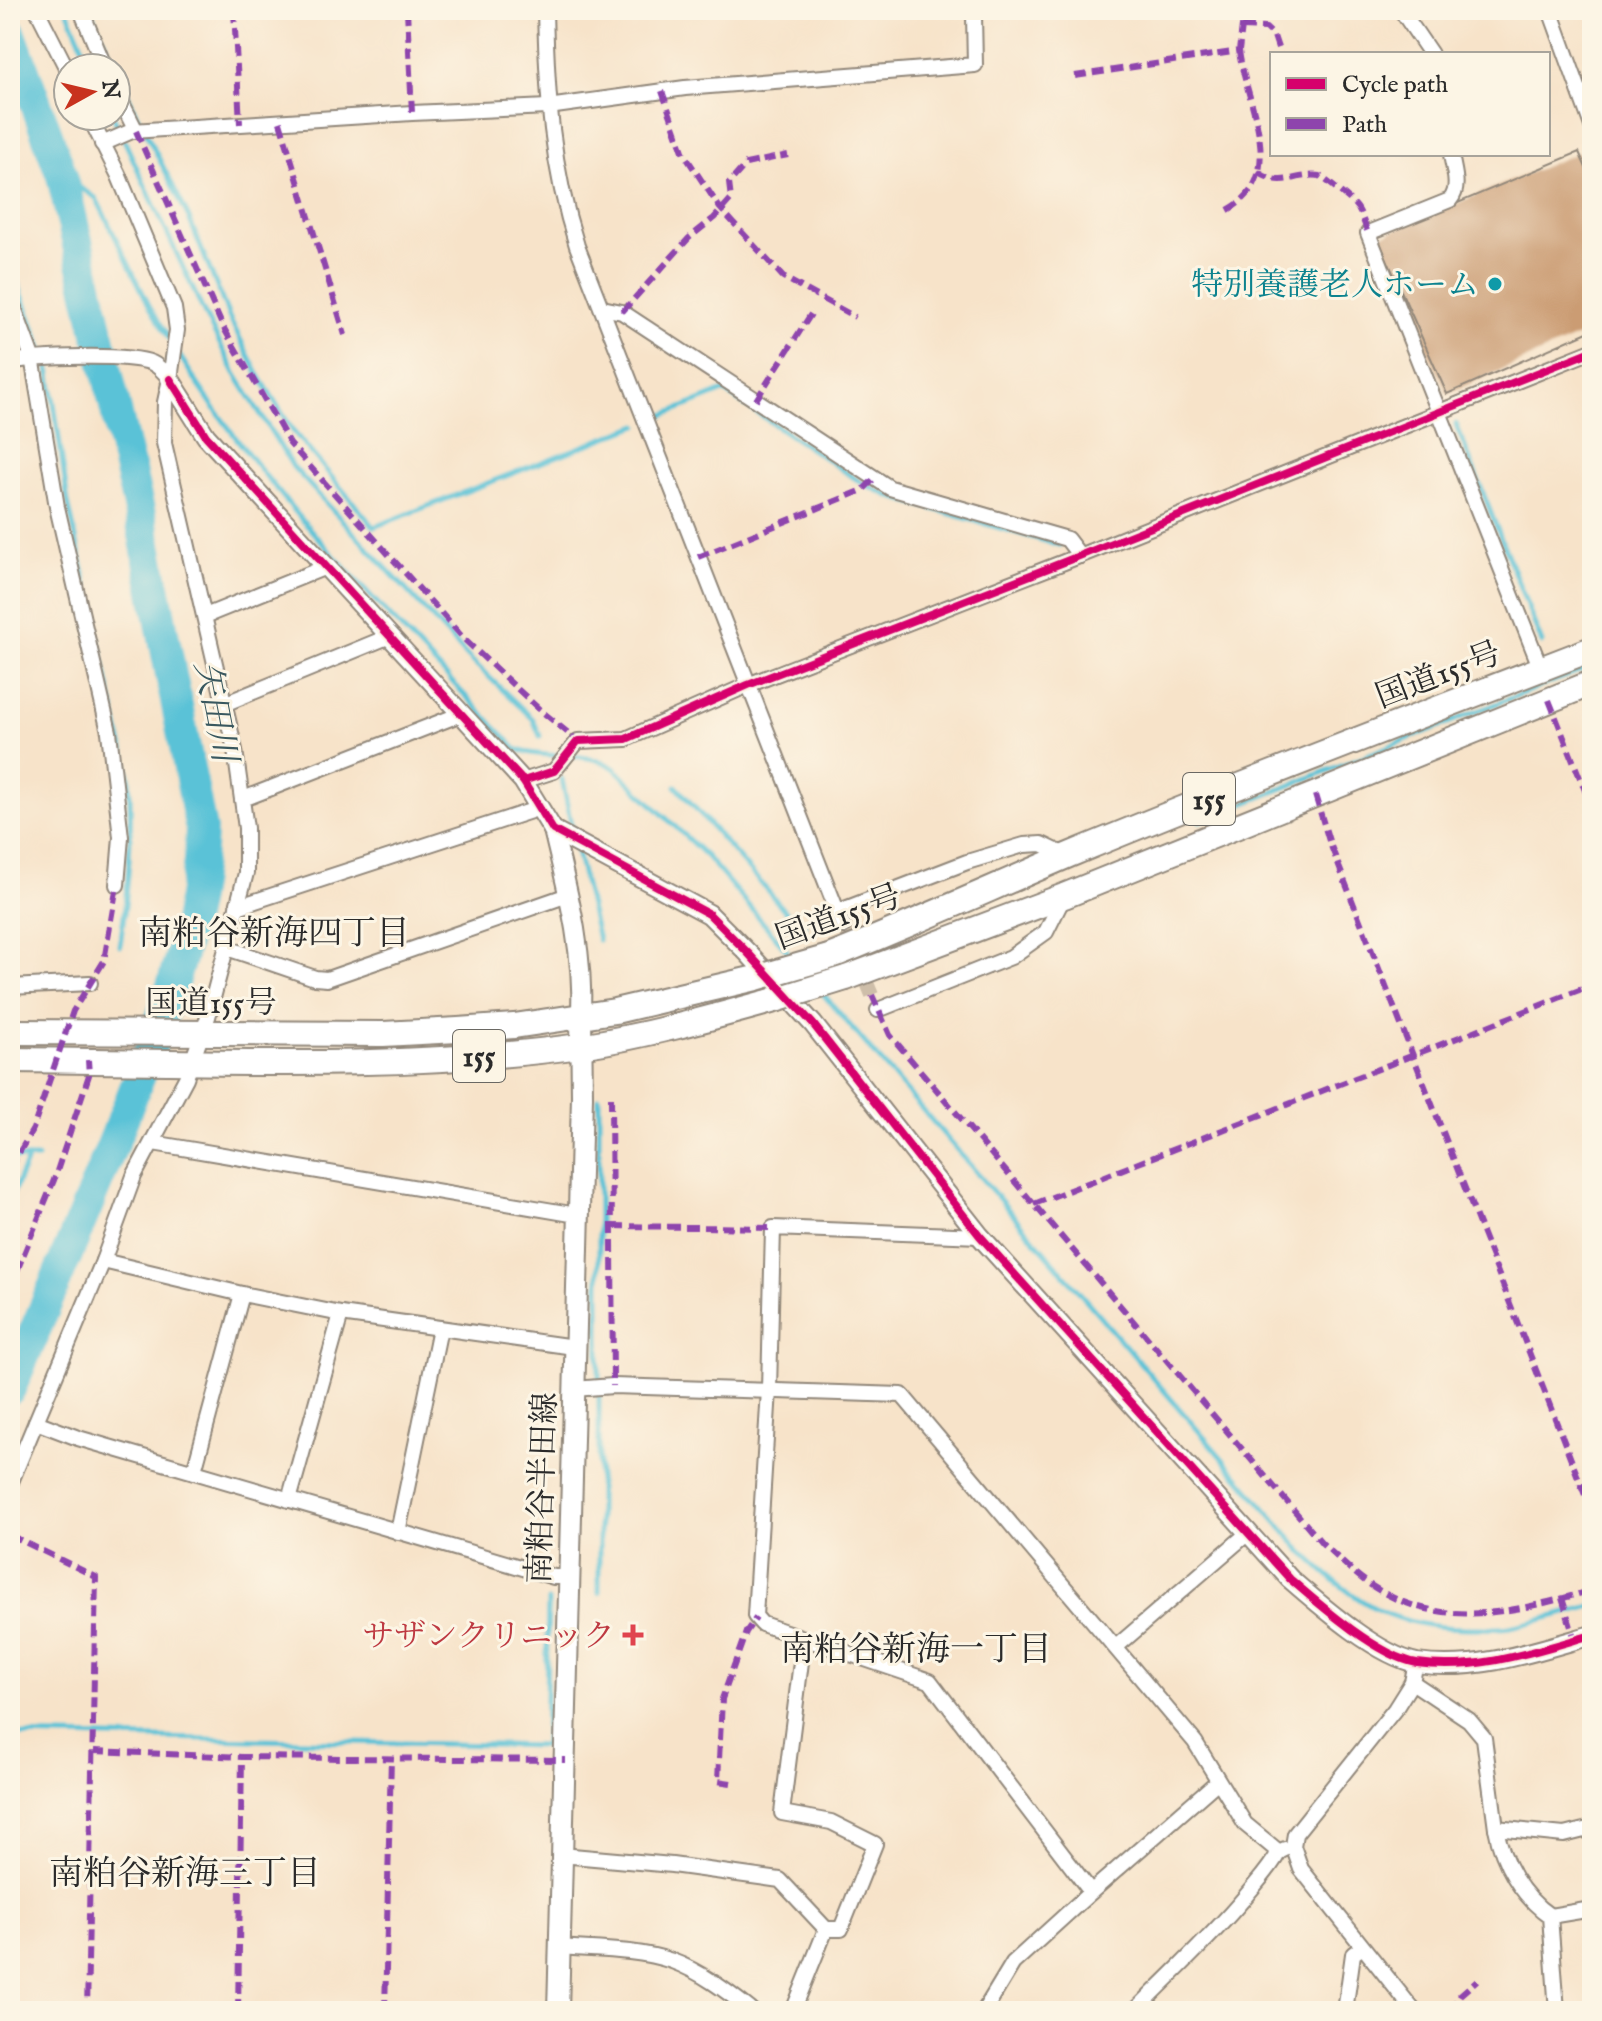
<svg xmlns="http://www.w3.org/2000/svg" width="1602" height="2021" font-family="'IM FELL English','Noto Serif JP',serif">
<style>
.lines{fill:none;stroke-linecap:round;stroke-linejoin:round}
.stream{stroke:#5ac2d7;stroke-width:5}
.river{stroke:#5ac2d7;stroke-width:32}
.building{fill:#cb9c73}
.minor-tunnel{stroke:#cebea9;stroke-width:14;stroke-dasharray:14 7;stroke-linecap:butt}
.minor-casing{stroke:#91877a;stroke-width:18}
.tertiary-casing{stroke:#91877a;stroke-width:22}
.secondary-casing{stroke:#91877a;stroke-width:24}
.trunk-casing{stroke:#91877a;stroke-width:28}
.minor{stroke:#fff;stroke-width:14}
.tertiary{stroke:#fff;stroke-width:18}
.secondary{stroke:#fff;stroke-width:20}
.trunk{stroke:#fff;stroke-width:24}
.trunk-bridge-casing{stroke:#91877a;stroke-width:28;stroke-linecap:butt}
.trunk-bridge{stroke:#fff;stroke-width:24}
.quiet{stroke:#8e44ad;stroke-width:6;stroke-dasharray:12 6;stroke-linecap:butt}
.cycleway-casing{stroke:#fcf5e5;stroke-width:13}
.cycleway{stroke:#d6006c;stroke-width:8}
.culture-dot{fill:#0f9aa8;stroke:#fcf5e5;stroke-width:3}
.health-dot{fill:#e0444e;stroke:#fcf5e5;stroke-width:3}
.labels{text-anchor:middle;stroke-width:6;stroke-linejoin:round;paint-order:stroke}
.shield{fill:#fcf5e5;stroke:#6a6863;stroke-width:2}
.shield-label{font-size:30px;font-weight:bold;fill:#2b2b2b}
.culture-label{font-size:32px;fill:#0d838f;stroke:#fcf5e5;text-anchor:end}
.street-label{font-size:32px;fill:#2b2b2b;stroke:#fcf5e5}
.health-label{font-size:32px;fill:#be3a42;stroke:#fcf5e5;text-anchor:end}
.water-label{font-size:34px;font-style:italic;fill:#39585f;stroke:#fcf5e5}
.neighbourhood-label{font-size:34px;fill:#2b2b2b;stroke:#fcf5e5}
</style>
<rect width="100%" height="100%" fill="#fcf5e5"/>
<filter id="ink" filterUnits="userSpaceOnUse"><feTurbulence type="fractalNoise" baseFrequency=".0125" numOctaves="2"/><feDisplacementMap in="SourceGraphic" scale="16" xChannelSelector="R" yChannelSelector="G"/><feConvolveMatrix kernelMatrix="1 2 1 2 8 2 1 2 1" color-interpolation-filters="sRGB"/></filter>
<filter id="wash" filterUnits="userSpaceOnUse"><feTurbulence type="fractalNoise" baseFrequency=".006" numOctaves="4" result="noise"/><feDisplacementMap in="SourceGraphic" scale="32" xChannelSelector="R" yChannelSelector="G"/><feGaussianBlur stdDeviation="1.8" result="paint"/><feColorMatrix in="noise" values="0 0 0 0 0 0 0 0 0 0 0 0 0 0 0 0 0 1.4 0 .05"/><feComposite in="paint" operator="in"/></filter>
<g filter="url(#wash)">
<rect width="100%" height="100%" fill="#f7e3c9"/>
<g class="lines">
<g class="stream">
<path d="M67,10L92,68"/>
<path d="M90,10L116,68"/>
<path d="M116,69L141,124"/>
<path d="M113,116L206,317L235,373L293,467L468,657L533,719L540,736"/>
<path d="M146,133L188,216L230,319L257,372L293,431L374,527L638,425"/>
<path d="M62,176L96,198L150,307L171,341"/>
<path d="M10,263L49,367L68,502L129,777C133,834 128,888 120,946"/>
<path d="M178,353C269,501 398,623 516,749C547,761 586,749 614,768L707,857L794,959"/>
<path d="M654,419L724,391L862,483L892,497L1059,545"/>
<path d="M1456,424L1542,643"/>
<path d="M562,779L573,834"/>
<path d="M676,786L800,928L805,926"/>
<path d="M1200,821L1592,666"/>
<path d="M576,848L598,940"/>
<path d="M823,994L1301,1550C1355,1604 1395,1629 1472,1628C1484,1628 1497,1629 1509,1627C1537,1622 1565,1613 1592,1606"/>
<path d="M10,1158H38"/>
<path d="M10,1200L28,1158"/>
<path d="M599,1593V1098"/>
<path d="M10,1735L545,1746L548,1601"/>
</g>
<path class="river" d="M10,32L62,176L141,519L201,830C198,931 159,1028 122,1121C86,1211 48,1300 10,1389"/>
</g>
<g id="blocks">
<path class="building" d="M1579,152L1592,181V330L1447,394L1377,237Z"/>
</g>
</g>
<g filter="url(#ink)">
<use href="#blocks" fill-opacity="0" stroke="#91877a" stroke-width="2"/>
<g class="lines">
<path class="minor-tunnel" d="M843,926L872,995"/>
<g class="minor-casing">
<g id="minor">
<path d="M37,10L68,71"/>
<path d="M81,10L105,68"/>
<path d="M545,10C547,94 551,165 577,246L843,926"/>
<path d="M1401,10L1431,54"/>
<path d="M1550,10L1592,126"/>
<path d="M116,91L136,131"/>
<path d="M102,144L132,131L412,113L548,107L685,88L975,65L974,15L977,10"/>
<path d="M1451,154C1453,169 1461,188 1450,200L1368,233L1541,669"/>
<path d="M10,297L32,357L57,507L109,732L121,837L117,885"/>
<path d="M602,308L622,312L890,488L1067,539L1080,556"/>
<path d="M10,362C37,357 127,353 152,363C159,366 165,373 170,379L177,330L174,308L118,174L89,116"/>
<path d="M205,616L326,567"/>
<path d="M224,704L390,636"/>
<path d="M523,781L554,771L578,741L626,739L748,685L1064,562L1592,351"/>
<path d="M243,799L461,714"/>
<path d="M237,907L540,808"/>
<path d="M837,912L967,862L1024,845L1042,844L1067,856"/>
<path d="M227,948L315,978L327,979L568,895"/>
<path d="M10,987L90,983"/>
<path d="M878,1010L1011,957L1046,932L1064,896"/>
<path d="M153,1143L577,1215"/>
<path d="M980,1236L773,1228L769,1390L755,1616L762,1624L930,1681L1091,1892"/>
<path d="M103,1261L242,1294L341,1314L574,1347"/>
<path d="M574,1389L613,1386L902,1395L1195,1742L1245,1824L1279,1852"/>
<path d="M36,1422L78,1438L554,1577H568"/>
<path d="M194,1471L242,1294"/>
<path d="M10,1484L103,1261L134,1176L186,1078L208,1017L246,873V828L235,750L164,443L165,402L170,379"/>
<path d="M289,1500L341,1314"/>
<path d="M398,1532L440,1328"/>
<path d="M804,1638L782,1813L831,1822L875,1844L841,1929H826"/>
<path d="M1116,1647L1248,1533"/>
<path d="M1412,1682L1469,1720L1484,1738L1496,1828L1564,1835L1592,1828"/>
<path d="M1496,1828C1502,1862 1521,1896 1550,1916"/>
<path d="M561,1855L672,1865L780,1880L826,1929L793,2011"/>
<path d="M559,1947C596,1950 636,1949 672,1961C700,1971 728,1992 752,2011"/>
<path d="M984,2011L1013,1963L1091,1892L1218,1781"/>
<path d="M1135,2011C1172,1973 1211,1938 1245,1897C1257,1882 1270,1869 1279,1852L1285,1849"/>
<path d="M1345,2011L1353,1954L1361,1948"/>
<path d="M1414,2011L1301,1869L1293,1846L1295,1834L1395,1709L1412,1682L1416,1662"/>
<path d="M1557,2011L1550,1916L1592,1909"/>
</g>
</g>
<g class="tertiary-casing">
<g id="tertiary">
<path d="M170,379L206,436L523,781L553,830L709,914L748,953L813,1024L980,1236L1290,1579C1320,1605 1378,1656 1417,1663C1476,1672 1536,1651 1592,1635"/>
<path d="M553,830C568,892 584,951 581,1015"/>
</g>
</g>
<g class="secondary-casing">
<path id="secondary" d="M558,2011L582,1096L581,1015"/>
</g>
<g class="trunk-casing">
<g id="trunk">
<path d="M829,957C910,925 989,889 1069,855C1242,783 1417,717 1592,649"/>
<path d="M846,978L1064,896L1592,683"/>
<path d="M10,1032L383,1034L458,1030L514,1026L615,1011L756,978"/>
<path d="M10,1060C199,1061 392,1072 580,1046C646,1036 710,1018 775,1000"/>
</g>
</g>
<use href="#minor" class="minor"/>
<use href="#tertiary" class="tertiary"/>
<use href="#secondary" class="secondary"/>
<use href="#trunk" class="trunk"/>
<g class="trunk-bridge-casing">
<g id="trunk-bridge">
<path d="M756,978L829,957"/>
<path d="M775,1000L846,978"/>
</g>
</g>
<use href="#trunk-bridge" class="trunk-bridge"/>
<g class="quiet">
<path d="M234,10L240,124"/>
<path d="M407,10L412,113"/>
<path d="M1242,27L1266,28L1274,36L1280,54"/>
<path d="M1075,76L1239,51L1244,10"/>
<path d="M662,91L684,154L720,208L783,277L855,317"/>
<path d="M280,122L345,335"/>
<path d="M136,131L222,325L290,444L466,641L539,709L578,741"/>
<path d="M1258,172C1282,189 1295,173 1320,176C1322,177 1351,200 1354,204C1361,210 1364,224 1368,233"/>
<path d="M1228,210C1290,176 1246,104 1239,51"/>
<path d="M622,312L689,238L714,218L731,199L729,183L746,164L788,155"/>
<path d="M756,400L811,314"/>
<path d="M698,557L863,490L875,478"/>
<path d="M1549,700L1592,808"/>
<path d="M1315,795L1329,841L1592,1513"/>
<path d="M872,995L890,1035L1322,1543C1337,1557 1352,1572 1369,1584C1441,1632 1516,1612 1592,1590"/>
<path d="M611,1097L613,1386"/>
<path d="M10,1168L33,1129L73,1011L104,961L117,885"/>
<path d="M1034,1204L1592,985"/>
<path d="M613,1226L773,1228"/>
<path d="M10,1288L54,1180L89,1075L88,1060"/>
<path d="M10,1535L96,1577L87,2011"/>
<path d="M1562,1598L1575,1640"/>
<path d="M94,1751L242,1757L565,1760"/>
<path d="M731,1783L718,1781L722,1699L746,1632L756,1618"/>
<path d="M238,2011L242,1757"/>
<path d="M385,2011L391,1756"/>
<path d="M1450,2011L1460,1995L1477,1980"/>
</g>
<g class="cycleway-casing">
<g id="cycleway">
<path d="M170,379L206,436L523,781L553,830L709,914L748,953L813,1024L980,1236L1290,1579C1320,1605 1378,1656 1417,1663C1476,1672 1536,1651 1592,1635"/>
<path d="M523,781L554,771L578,741L626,739L748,685L1064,562L1592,351"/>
</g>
</g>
<use href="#cycleway" class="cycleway"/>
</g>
</g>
<circle class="culture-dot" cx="1495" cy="284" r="8"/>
<path class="health-dot" d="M629 1623h8v8h8v8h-8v8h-8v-8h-8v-8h8z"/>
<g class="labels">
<g class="shield">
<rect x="1183" y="773" width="52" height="52" rx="6"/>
<rect x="453" y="1030" width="52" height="52" rx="6"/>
</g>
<g class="shield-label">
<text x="1209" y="809">155</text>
<text x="479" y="1066">155</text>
</g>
<g class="culture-label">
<text x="1479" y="295">特別養護老人ホーム</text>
</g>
<g class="street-label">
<text transform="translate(1438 674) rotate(-21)" y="11">国道155号</text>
<text transform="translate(838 916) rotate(-20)" y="11">国道155号</text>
<text x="211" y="1013">国道155号</text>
<text transform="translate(541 1488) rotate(-88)" y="11">南粕谷半田線</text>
</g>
<g class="health-label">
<text x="615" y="1646">サザンクリニック</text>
</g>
<g class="water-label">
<text transform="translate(217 711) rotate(79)" y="12">矢田川</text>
</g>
<g class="neighbourhood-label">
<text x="274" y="944">南粕谷新海四丁目</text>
<text x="916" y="1660">南粕谷新海一丁目</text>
<text x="185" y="1884">南粕谷新海三丁目</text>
</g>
</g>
<rect width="1602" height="2021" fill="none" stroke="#fcf5e5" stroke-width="40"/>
<rect x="1270" y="52" width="280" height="104" fill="#fcf5e5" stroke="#a8a49b" stroke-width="2"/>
<rect x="1286" y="78" width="40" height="12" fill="#d6006c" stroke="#a8a49b" stroke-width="2"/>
<text x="1342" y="92" font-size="24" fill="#2b2b2b">Cycle path</text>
<rect x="1286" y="118" width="40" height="12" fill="#8e44ad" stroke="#a8a49b" stroke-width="2"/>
<text x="1342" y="132" font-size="24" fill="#2b2b2b">Path</text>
<g transform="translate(92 92) rotate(82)"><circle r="38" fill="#fcf5e5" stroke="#a8a49b" stroke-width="2"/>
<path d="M0-6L14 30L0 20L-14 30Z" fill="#c8321e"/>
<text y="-12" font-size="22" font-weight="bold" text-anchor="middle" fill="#2b2b2b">N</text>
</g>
</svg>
